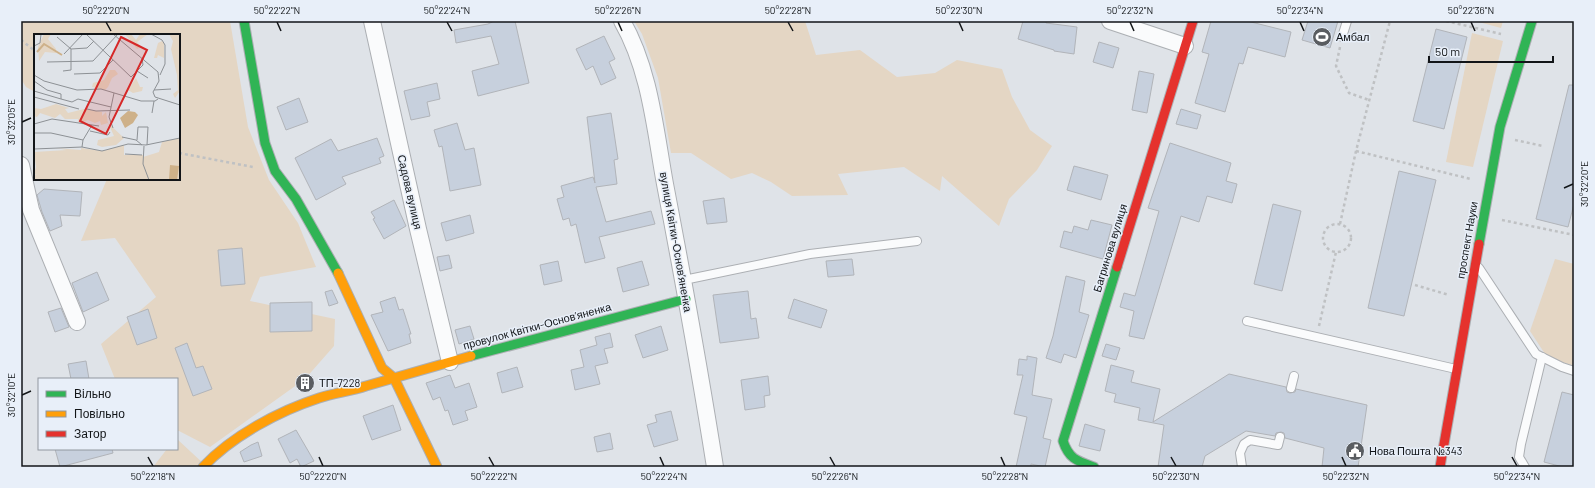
<svg xmlns="http://www.w3.org/2000/svg" width="1595" height="488" font-family="Barlow,sans-serif">
<style>
.green{fill:#e4d6c4}
.building{fill:#c7d0dd;stroke:#b1b4b9}
.lines{fill:none;stroke-linecap:round;stroke-linejoin:round}
.lane-casing{stroke:#acafb3;stroke-width:10}
.street-casing{stroke:#acafb3;stroke-width:18}
.fast-casing{stroke:#acafb3;stroke-width:11}
.slow-casing{stroke:#acafb3;stroke-width:11}
.jam-casing{stroke:#acafb3;stroke-width:11}
.path{stroke:#bfc1c3;stroke-width:2.5;stroke-dasharray:3 3;stroke-linecap:butt}
.lane{stroke:#fafbfc;stroke-width:8}
.street{stroke:#fafbfc;stroke-width:16}
.fast{stroke:#30b455;stroke-width:9}
.slow{stroke:#ff9f0a;stroke-width:9}
.jam{stroke:#e5322d;stroke-width:9}
.ticks{fill:none;stroke:#121518;stroke-width:1.5}
.labels{text-anchor:middle;stroke-width:3;stroke-linejoin:round;paint-order:stroke}
.poi-label{font-size:11px;fill:#121518;stroke:#e8eff9;text-anchor:start}
.street-label{font-size:11px;fill:#121518;stroke:#e8eff9}
.inset-river{fill:none;stroke:#ceb189;stroke-width:2}
.inset-road{fill:none;stroke:#8d9195;stroke-width:1}
.view{fill:#d62828;fill-opacity:0.15;stroke:#d62828;stroke-width:2}
.inset-edge{fill:none;stroke:#121518;stroke-width:2}
.neatline{fill:none;stroke:#121518;stroke-width:1.5}
.ticks-label{font-size:10px;text-anchor:middle;fill:#121518}
</style>
<rect width="100%" height="100%" fill="#dfe3e8"/>
<g class="green">
<path d="M21,21H230L248,127L269,180L298,223L316,267L260,277L250,301L335,319L334,346L305,379L210,447L179,431H177V379H115L101,344L156,297L115,238L81,241L107,179H179V35H35V92L26,87L21,79Z"/>
<path d="M634,21H805L816,55L860,50L897,77L935,73L957,60L1002,69L1012,97L1030,130L1052,146L1037,170L1009,199L999,226L942,176L940,191L904,167L838,174L848,195L792,196L771,182L752,173L731,179L691,153H671L658,78L642,34Z"/>
<path d="M1475,21H1503L1501,28Z"/>
<path d="M1472,33L1503,41L1473,167L1446,162Z"/>
<path d="M1555,259L1574,264V366L1547,357L1530,331Z"/>
<path d="M177,439L205,465L203,467H153L167,449H177Z"/>
</g>
<g class="building">
<path d="M494,21H515L529,83L478,96L472,71L499,64L491,36L456,43L454,30L488,24Z"/>
<path d="M1023,21H1046V23L1077,27L1074,54L1054,51V50L1018,39Z"/>
<path d="M1211,21H1247L1291,32L1285,57L1248,47L1243,64L1239,63L1225,112L1195,103L1209,54L1202,52Z"/>
<path d="M1308,21H1338L1330,48L1302,40Z"/>
<path d="M1436,29L1467,37L1444,129L1413,121Z"/>
<path d="M604,36L615,59L609,62L616,78L601,85L593,66L586,70L576,49Z"/>
<path d="M1099,42L1119,48L1113,68L1093,62Z"/>
<path d="M1139,71L1154,74L1147,113L1132,110Z"/>
<path d="M437,83L440,99L427,102L430,116L411,120L404,91Z"/>
<path d="M1569,85H1574V204L1568,227L1536,219Z"/>
<path d="M299,98L308,122L286,130L277,107Z"/>
<path d="M1181,109L1201,115L1197,129L1176,124Z"/>
<path d="M611,113L618,159L614,160L617,184L596,187L606,222L651,211L655,224L599,237L605,258L585,263L576,224L571,226L569,218L563,220L557,199L564,197L561,186L593,177L595,183L587,117Z"/>
<path d="M457,123L465,150L474,148L481,185L450,191L442,146L439,147L434,130Z"/>
<path d="M377,138L384,156L379,158L381,163L342,177L346,184L316,200L295,158L331,139L338,151Z"/>
<path d="M1170,143L1231,163L1226,181L1237,184L1232,203L1207,196L1199,222L1181,216L1144,339L1129,336L1134,311L1120,307L1124,293L1135,296L1159,211L1148,208Z"/>
<path d="M1074,166L1108,175L1101,200L1067,190Z"/>
<path d="M1399,171L1436,180L1404,316L1368,308Z"/>
<path d="M44,189L82,192L80,216L60,215L62,226L50,231L42,212L37,195Z"/>
<path d="M724,198L727,222L707,224L703,201Z"/>
<path d="M394,200L406,226L384,239L373,219L375,218L371,212Z"/>
<path d="M1273,204L1301,211L1282,291L1254,284Z"/>
<path d="M470,215L474,233L446,241L441,223Z"/>
<path d="M1091,220L1112,225L1103,259L1060,247L1064,231L1072,233L1074,226L1088,230Z"/>
<path d="M242,248L245,284L221,286L218,250Z"/>
<path d="M449,255L452,268L440,271L437,257Z"/>
<path d="M852,259L854,275L828,277L826,261Z"/>
<path d="M558,261L562,281L544,285L540,265Z"/>
<path d="M642,261L649,285L623,292L617,268Z"/>
<path d="M97,272L109,300L83,312L72,283Z"/>
<path d="M1066,276L1085,281L1079,312L1089,315L1076,358L1064,354L1061,363L1046,358L1053,336Z"/>
<path d="M332,290L338,303L329,306L325,292Z"/>
<path d="M748,291L751,319L756,318L759,338L720,343L713,295Z"/>
<path d="M395,297L399,310L403,309L411,334H409L411,343L388,351L371,315L383,312L380,302Z"/>
<path d="M794,299L827,310L821,328L788,318Z"/>
<path d="M312,302V331L270,332V303Z"/>
<path d="M61,308L69,327L55,332L48,312Z"/>
<path d="M148,309L157,338L137,345L127,317Z"/>
<path d="M470,326L474,339L459,344L455,330Z"/>
<path d="M661,326L668,350L643,358L635,335Z"/>
<path d="M610,333L613,347L604,349L608,363L595,366L600,384L575,390L571,370L584,367L580,350L597,345L595,337Z"/>
<path d="M187,343L196,368L203,366L212,389L193,396L175,348Z"/>
<path d="M1106,344L1120,348L1116,360L1102,356Z"/>
<path d="M1027,356L1037,358L1032,395L1052,399L1043,438L1051,440L1045,467L1031,464V467H1016L1027,417L1014,414L1023,375H1017L1019,359L1027,360Z"/>
<path d="M86,361L89,379H71L68,364Z"/>
<path d="M1111,365L1134,371L1131,382L1160,389L1153,422L1229,374L1286,387L1287,392L1290,393L1295,392L1296,389L1367,405L1358,467H1322L1324,448L1285,438L1284,433L1281,432L1276,433L1275,436L1246,431L1205,456L1202,467H1158L1164,425L1138,420L1140,408L1114,402L1116,394L1105,391Z"/>
<path d="M517,367L523,387L502,393L497,373Z"/>
<path d="M450,375L455,388L469,383L477,407L465,411L468,420L453,425L448,410L445,411L440,397L433,400L426,383Z"/>
<path d="M768,376L770,395L764,396L765,407L745,410L741,380Z"/>
<path d="M1562,392L1574,395V467H1563L1544,462Z"/>
<path d="M393,405L401,430L372,440L363,416Z"/>
<path d="M671,411L678,440L654,447L647,425L657,422L655,415Z"/>
<path d="M1085,424L1105,430L1100,451L1079,446Z"/>
<path d="M296,430L314,461L301,467L297,459L290,463L278,439Z"/>
<path d="M610,433L613,449L597,452L594,437Z"/>
<path d="M258,442L262,456L244,462L240,452L251,445Z"/>
<path d="M55,449H112L113,453L60,467Z"/>
</g>
<g class="lines">
<g class="lane-casing">
<g id="lane">
<path d="M1342,37L1347,21"/>
<path d="M1479,268L1536,354L1562,367L1574,371"/>
<path d="M684,280L810,254L917,241"/>
<path d="M1247,321L1456,369"/>
<path d="M1291,388L1294,376"/>
<path d="M1242,467L1240,453L1244,444L1250,440L1278,445L1280,437"/>
<path d="M1525,467L1519,457L1521,444L1542,357"/>
</g>
</g>
<g class="street-casing">
<g id="street">
<path d="M372,21L418,229L450,362"/>
<path d="M622,21C650,70 655,129 665,184C683,278 700,372 715,467"/>
<path d="M1110,21L1185,46"/>
<path d="M21,165L31,210L77,322"/>
</g>
</g>
<g class="fast-casing">
<g id="fast">
<path d="M244,21L265,143L275,171L296,199L338,273"/>
<path d="M1479,244L1500,127L1532,21"/>
<path d="M471,356L686,299"/>
<path d="M1094,467C1077,461 1069,459 1063,441L1117,267"/>
</g>
</g>
<g class="slow-casing">
<g id="slow">
<path d="M338,273L382,368L394,378L437,467"/>
<path d="M203,467C232,436 279,411 319,398C335,393 351,391 366,386C401,376 436,366 471,356"/>
</g>
</g>
<g class="jam-casing">
<g id="jam">
<path d="M1117,267L1193,21"/>
<path d="M1440,467L1479,244"/>
</g>
</g>
<g class="path">
<path d="M1446,21L1501,34"/>
<path d="M21,40L35,51"/>
<path d="M1340,47L1336,66L1349,93L1369,100"/>
<path d="M1515,140L1543,146"/>
<path d="M1356,151L1471,179"/>
<path d="M179,153L253,167"/>
<path d="M1502,220L1574,235"/>
<circle cx="1337" cy="238" r="14"/>
<path d="M1340,224L1356,151L1390,21"/>
<path d="M1415,285L1449,295"/>
<path d="M1319,326L1336,252"/>
</g>
<use href="#lane" class="lane"/>
<use href="#street" class="street"/>
<use href="#fast" class="fast"/>
<use href="#slow" class="slow"/>
<use href="#jam" class="jam"/>
</g>
<path class="ticks" d="M106,22L111,31M277,22L281,31M447,22L452,31M618,22L622,31M788,22L793,31M959,22L963,31M1130,22L1134,31M1300,22L1304,31M1471,22L1475,31M22,122L31,118M1564,188L1573,184M22,395L31,391M148,457L153,466M319,457L323,466M489,457L494,466M660,457L664,466M830,457L835,466M1001,457L1005,466M1171,457L1176,466M1342,457L1346,466M1512,457L1517,466"/>
<defs>
<g id="stadium-disc" transform="scale(1)"><circle r="9.5" fill="#5a5d61" stroke="#e8eff9"/><path d="M0-5a6.5 5 0 1 0 0 10a6.5 5 0 1 0 0-10ZM-3.5-1.8h7v3.6h-7Z" fill="#fff"/></g>
<g id="building-disc" transform="scale(1)"><circle r="9.5" fill="#5a5d61" stroke="#e8eff9"/><path d="M-4-6H4V6H1V3H-1V6H-4ZM-2.5-4.3h1.7v1.8h-1.7ZM.8-4.3h1.7v1.8H.8ZM-2.5-1h1.7V.8h-1.7ZM.8-1h1.7V.8H.8Z" fill="#fff"/></g>
<g id="civic-disc" transform="scale(1)"><circle r="9.5" fill="#5a5d61" stroke="#e8eff9"/><path d="M-.6-6.5H3V-4.5H.6V-3L4-1V1h2V6H-6V1h2V-1L-.6-3ZM-1.2 2.5V6h2.4V2.5Z" fill="#fff"/></g>
</defs>
<g fill-rule="evenodd">
<use href="#stadium-disc" x="1322" y="37"/>
<use href="#building-disc" x="305" y="383"/>
<use href="#civic-disc" x="1355" y="451"/>
</g>
<g class="labels">
<g class="poi-label">
<text x="1336" y="41">Амбал</text>
<text x="319" y="387">ТП-7228</text>
<text x="1369" y="455">Нова Пошта №343</text>
</g>
<g class="street-label">
<text transform="translate(410 192) rotate(77)" y="4">Садова вулиця</text>
<text transform="translate(1467 240) rotate(-80)" y="4">проспект Науки</text>
<text transform="translate(676 242) rotate(80)" y="4">вулиця Квітки-Основ’яненка</text>
<text transform="translate(1110 248) rotate(-73)" y="4">Багринова вулиця</text>
<text transform="translate(537 326) rotate(-15)" y="4">провулок Квітки-Основʼяненка</text>
</g>
</g>
<g transform="translate(34 34)">
<rect width="146" height="146" fill="#dfe3e8"/>
<path d="M10,0H17L14,5L22,15V19L11,18L5,27L4,13ZM91,0H97L102,6L106,0H114L103,8L107,13L103,15ZM135,0H146V57L141,64L139,60L144,56L143,41L137,15L139,7ZM128,7L130,9V24L124,21L123,24H120L124,9ZM76,36H81L84,40L78,44L74,53L71,56L58,53L59,49L70,46ZM102,44L106,53H109L108,57L99,59L94,56ZM22,70L35,74L31,75L34,79L50,75L68,78V82L72,78L74,89L90,104L82,111L68,113L63,111L64,106L80,102L74,89L67,91L66,87L61,89L54,86L45,89L44,85H31L26,80L21,84L6,79L3,83L0,82V74L7,75ZM146,104V146H0V141L3,140H0L2,133L0,118L33,116L21,114L47,116V114L68,117L90,111V121H109V123L125,118L128,108Z" fill="#e4d6c4"/>
<path d="M94,77L101,78L104,81L99,89L91,94L86,84ZM136,131L145,132L143,146H135Z" fill="#ceb189"/>
<path class="inset-river" d="M3,18L10,10L28,21"/>
<path class="inset-road" d="M52,0L97,43L109,31L108,24M79,0L124,38L125,47L119,58L121,63L146,71M117,0L128,6L131,11V30L126,41M23,3L37,15L53,14L60,7M0,12L6,9L7,0M30,20L49,0M13,28L59,27L84,0M29,37L37,36V15M103,37L114,44M40,40L66,39L79,26M0,41L10,47L43,56L67,55L107,67H121L124,65M0,47L13,56L27,60V65L38,68L44,65L77,73M120,56L137,55M0,57L27,65M0,63L45,75M53,75L62,77L96,76M118,79L120,67M0,90L18,85L65,92M79,94L75,83L80,59M56,97L74,101L76,98M0,99H17L49,106M88,103L102,106L108,111M103,106L104,93H114L113,111M110,112L109,130L115,146M48,113L49,106L58,91M0,115L48,113L68,117L94,110L112,111L146,104M91,120L108,121"/>
<path class="view" d="M87,3L113,16L72,100L46,87Z"/>
<rect width="146" height="146" class="inset-edge"/>
</g>
<rect width="1595" height="488" fill="none" stroke="#e8eff9" stroke-width="44"/>
<rect x="38" y="378" width="140" height="72" fill="#e8eff9" stroke="#92989f"/>
<rect x="46" y="391" width="20" height="6" fill="#30b455" stroke="#92989f"/>
<text x="74" y="398" font-size="12" fill="#121518">Вільно</text>
<rect x="46" y="411" width="20" height="6" fill="#ff9f0a" stroke="#92989f"/>
<text x="74" y="418" font-size="12" fill="#121518">Повільно</text>
<rect x="46" y="431" width="20" height="6" fill="#e5322d" stroke="#92989f"/>
<text x="74" y="438" font-size="12" fill="#121518">Затор</text>
<path d="M1429 56v6h124v-6" fill="none" stroke="#121518" stroke-width="2"/>
<text x="1435" y="56" font-size="12" fill="#121518" stroke="#e8eff9" stroke-width="3" paint-order="stroke">50 m</text>
<rect x="22" y="22" width="1551" height="444" class="neatline"/>
<g class="ticks-label">
<text x="106" y="14">50°22'20"N</text>
<text x="277" y="14">50°22'22"N</text>
<text x="447" y="14">50°22'24"N</text>
<text x="618" y="14">50°22'26"N</text>
<text x="788" y="14">50°22'28"N</text>
<text x="959" y="14">50°22'30"N</text>
<text x="1130" y="14">50°22'32"N</text>
<text x="1300" y="14">50°22'34"N</text>
<text x="1471" y="14">50°22'36"N</text>
<text transform="translate(11 122) rotate(-90)" y="4">30°32'05"E</text>
<text transform="translate(1584 184) rotate(-90)" y="4">30°32'20"E</text>
<text transform="translate(11 395) rotate(-90)" y="4">30°32'10"E</text>
<text x="153" y="480">50°22'18"N</text>
<text x="323" y="480">50°22'20"N</text>
<text x="494" y="480">50°22'22"N</text>
<text x="664" y="480">50°22'24"N</text>
<text x="835" y="480">50°22'26"N</text>
<text x="1005" y="480">50°22'28"N</text>
<text x="1176" y="480">50°22'30"N</text>
<text x="1346" y="480">50°22'32"N</text>
<text x="1517" y="480">50°22'34"N</text>
</g>
</svg>
